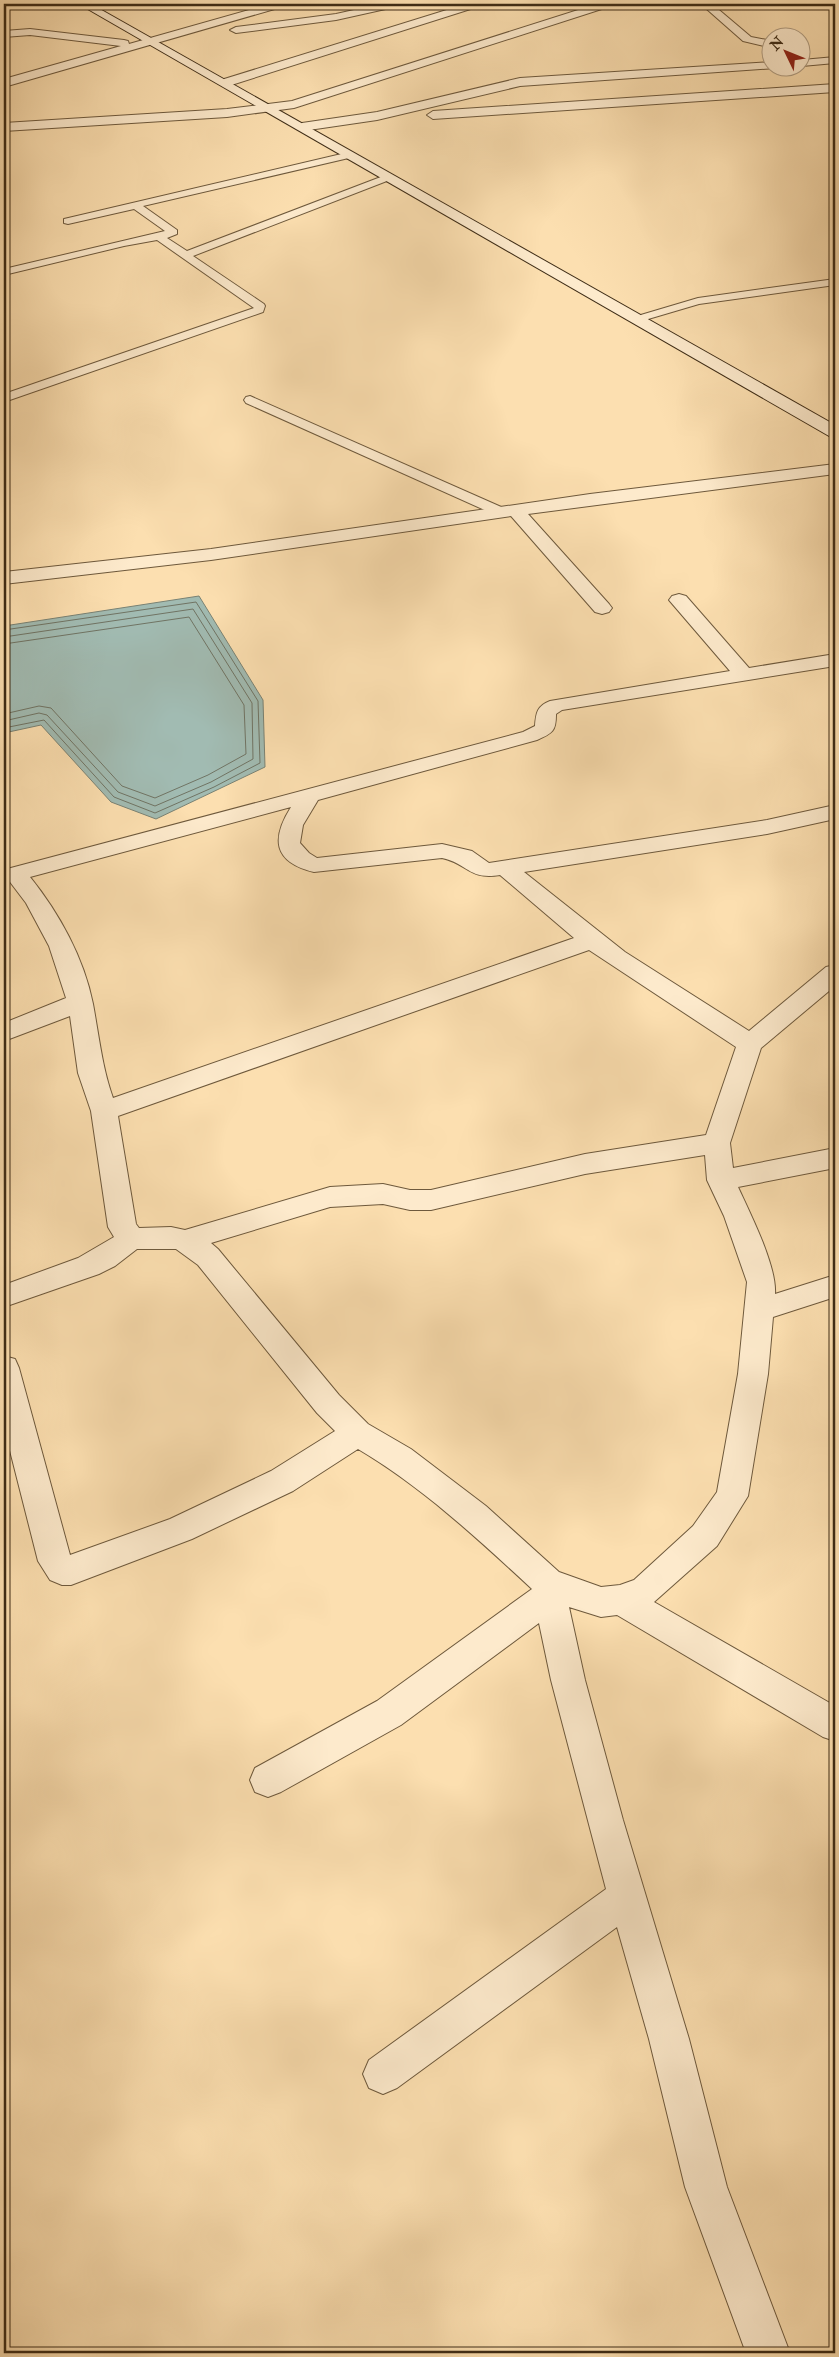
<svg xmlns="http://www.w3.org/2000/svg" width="839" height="2357" font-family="'IM FELL Double Pica',serif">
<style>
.water{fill:#a1bbb2;stroke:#798274}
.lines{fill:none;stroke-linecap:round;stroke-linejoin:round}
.shore{stroke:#707464;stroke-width:1}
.lane-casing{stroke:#6e593c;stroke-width:2}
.street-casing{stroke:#6e593c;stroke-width:2}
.secondary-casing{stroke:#3e2c16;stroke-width:2}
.lane{fill:#fdeacc;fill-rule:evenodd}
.street{fill:#fdeacc;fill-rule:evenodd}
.secondary{fill:#fdeacc;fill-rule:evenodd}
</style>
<rect width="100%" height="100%" fill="#fcdfb0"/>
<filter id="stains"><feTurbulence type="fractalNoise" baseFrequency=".004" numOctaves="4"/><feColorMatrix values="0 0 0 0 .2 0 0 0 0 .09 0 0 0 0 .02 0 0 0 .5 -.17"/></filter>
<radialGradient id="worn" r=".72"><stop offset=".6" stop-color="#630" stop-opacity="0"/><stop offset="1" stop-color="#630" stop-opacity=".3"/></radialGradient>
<path class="water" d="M199,596L263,700L265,767L156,819L111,802L41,725L4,733V626Z"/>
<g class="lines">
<g class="shore">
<path d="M4,630L196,602L258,701L260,763L214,787L155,813L114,797L44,720L4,728"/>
<path d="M4,637L193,609L252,703L253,759L211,782L155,806L118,792L47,715L39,713L4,721"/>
<path d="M4,644L189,617L244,705L246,754L208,775L155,798L122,786L51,708L39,706L4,714"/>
</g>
<g class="lane-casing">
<g id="lane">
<path d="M350,152L353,153V157L143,206L177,230V234L167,238L187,251L386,175H392V179L193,256L264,304L265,306L263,312L4,402V394L254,308L157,240L124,246L4,275V269L165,231L134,209L68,224L64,223V219Z"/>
<path d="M835,279V285L699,304L638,322L632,319L634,317L698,298Z"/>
<path d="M250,396L508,510L510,513L503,517L498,516L246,403L244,400L246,397Z"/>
</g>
</g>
<g class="street-casing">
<g id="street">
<path d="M270,4H286L285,6L4,87V79L121,46L30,35L4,37V31L30,29L124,40L128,41L129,44Z"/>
<path d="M381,4H400L399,6L336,20L236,33L230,30L236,27L336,14Z"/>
<path d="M466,4H481L480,6L225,87L219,83L221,80Z"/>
<path d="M597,4H612L611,6L294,108L227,117L4,131V123L227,109L292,101Z"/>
<path d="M701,4H712L751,37L772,41V48L743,41Z"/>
<path d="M835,57V63L802,66V60Z"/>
<path d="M772,62V68H776L520,86L377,120L302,131L296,127L302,123L377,112L520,78Z"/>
<path d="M835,84V92L433,119L427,115L433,111Z"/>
<path d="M835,464V474L528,514L609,604L612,608L609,612L602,614L595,612L511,516L211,560L4,584V572L211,549L590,494Z"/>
<path d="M679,594L686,596L749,668L835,654V666L562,710L556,714C556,731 553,733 537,740L318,800L303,825L300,843L309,853L317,858L442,844L472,851L489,863L767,820L835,805V819L767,834L524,872L625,952L749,1031L826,967L835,965V986L761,1048L730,1143L733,1168L835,1148V1168L738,1187C750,1213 777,1266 775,1294L835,1275V1297L773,1317L768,1374L748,1496L717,1546L654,1602L835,1706V1741L823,1737L617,1615L601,1617L569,1607L585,1680L623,1820L689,2039L727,2187L790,2353H746L685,2187L649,2039L617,1927L397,2088L383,2094L369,2088L363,2074L369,2060L606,1889L551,1680L539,1623L401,1725L281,1792L268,1797L255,1792L250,1780L255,1768L377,1701L532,1589C477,1538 422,1487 358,1449L293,1491L192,1539L71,1585H62L50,1580L38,1561L4,1427V1356L15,1359L19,1368L70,1555L170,1519L271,1471L335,1431L317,1413L198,1265L176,1249H137L115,1266L99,1274L4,1307V1285L78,1258L114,1237L108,1227L91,1111L78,1073L70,1016L4,1041V1023L66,998L49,946L26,903L4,874L7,869L523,732L535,726C536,713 537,706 550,701L730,671L669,600L672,596ZM291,807C271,839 273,862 314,872L442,858C469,864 468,880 500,875L574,938L113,1098C102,1067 99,1036 93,1004C84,958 59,913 30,877ZM589,950L736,1047L706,1135L585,1154L431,1190H410L383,1184L330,1187L185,1230L171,1227L139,1228L136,1224L118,1116ZM705,1155L707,1180L724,1216L747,1282L738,1374L717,1492L693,1526L634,1580L620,1585L601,1587L559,1572L486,1506L411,1449L368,1424L339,1395L218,1249L211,1243L330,1207L383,1204L410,1210H431L585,1174Z"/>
</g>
</g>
<g class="secondary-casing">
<path id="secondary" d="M79,4H91L835,425V437L829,436Z"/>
</g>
<use href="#lane" class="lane"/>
<use href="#street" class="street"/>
<use href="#secondary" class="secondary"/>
</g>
<rect width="839" height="2357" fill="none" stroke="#fcdfb0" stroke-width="20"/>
<rect x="5" y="5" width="829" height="2347" fill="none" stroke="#3e2c16" stroke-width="2.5"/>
<rect x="10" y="10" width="819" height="2337" fill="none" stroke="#3e2c16"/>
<g transform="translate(786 52) rotate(313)"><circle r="24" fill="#fdeacc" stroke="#b19e83"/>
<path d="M0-4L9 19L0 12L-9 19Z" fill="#8f2418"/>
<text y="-8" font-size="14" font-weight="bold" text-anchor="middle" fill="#3e2c16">N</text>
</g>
<rect width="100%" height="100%" filter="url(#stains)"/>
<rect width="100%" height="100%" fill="url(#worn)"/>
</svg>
